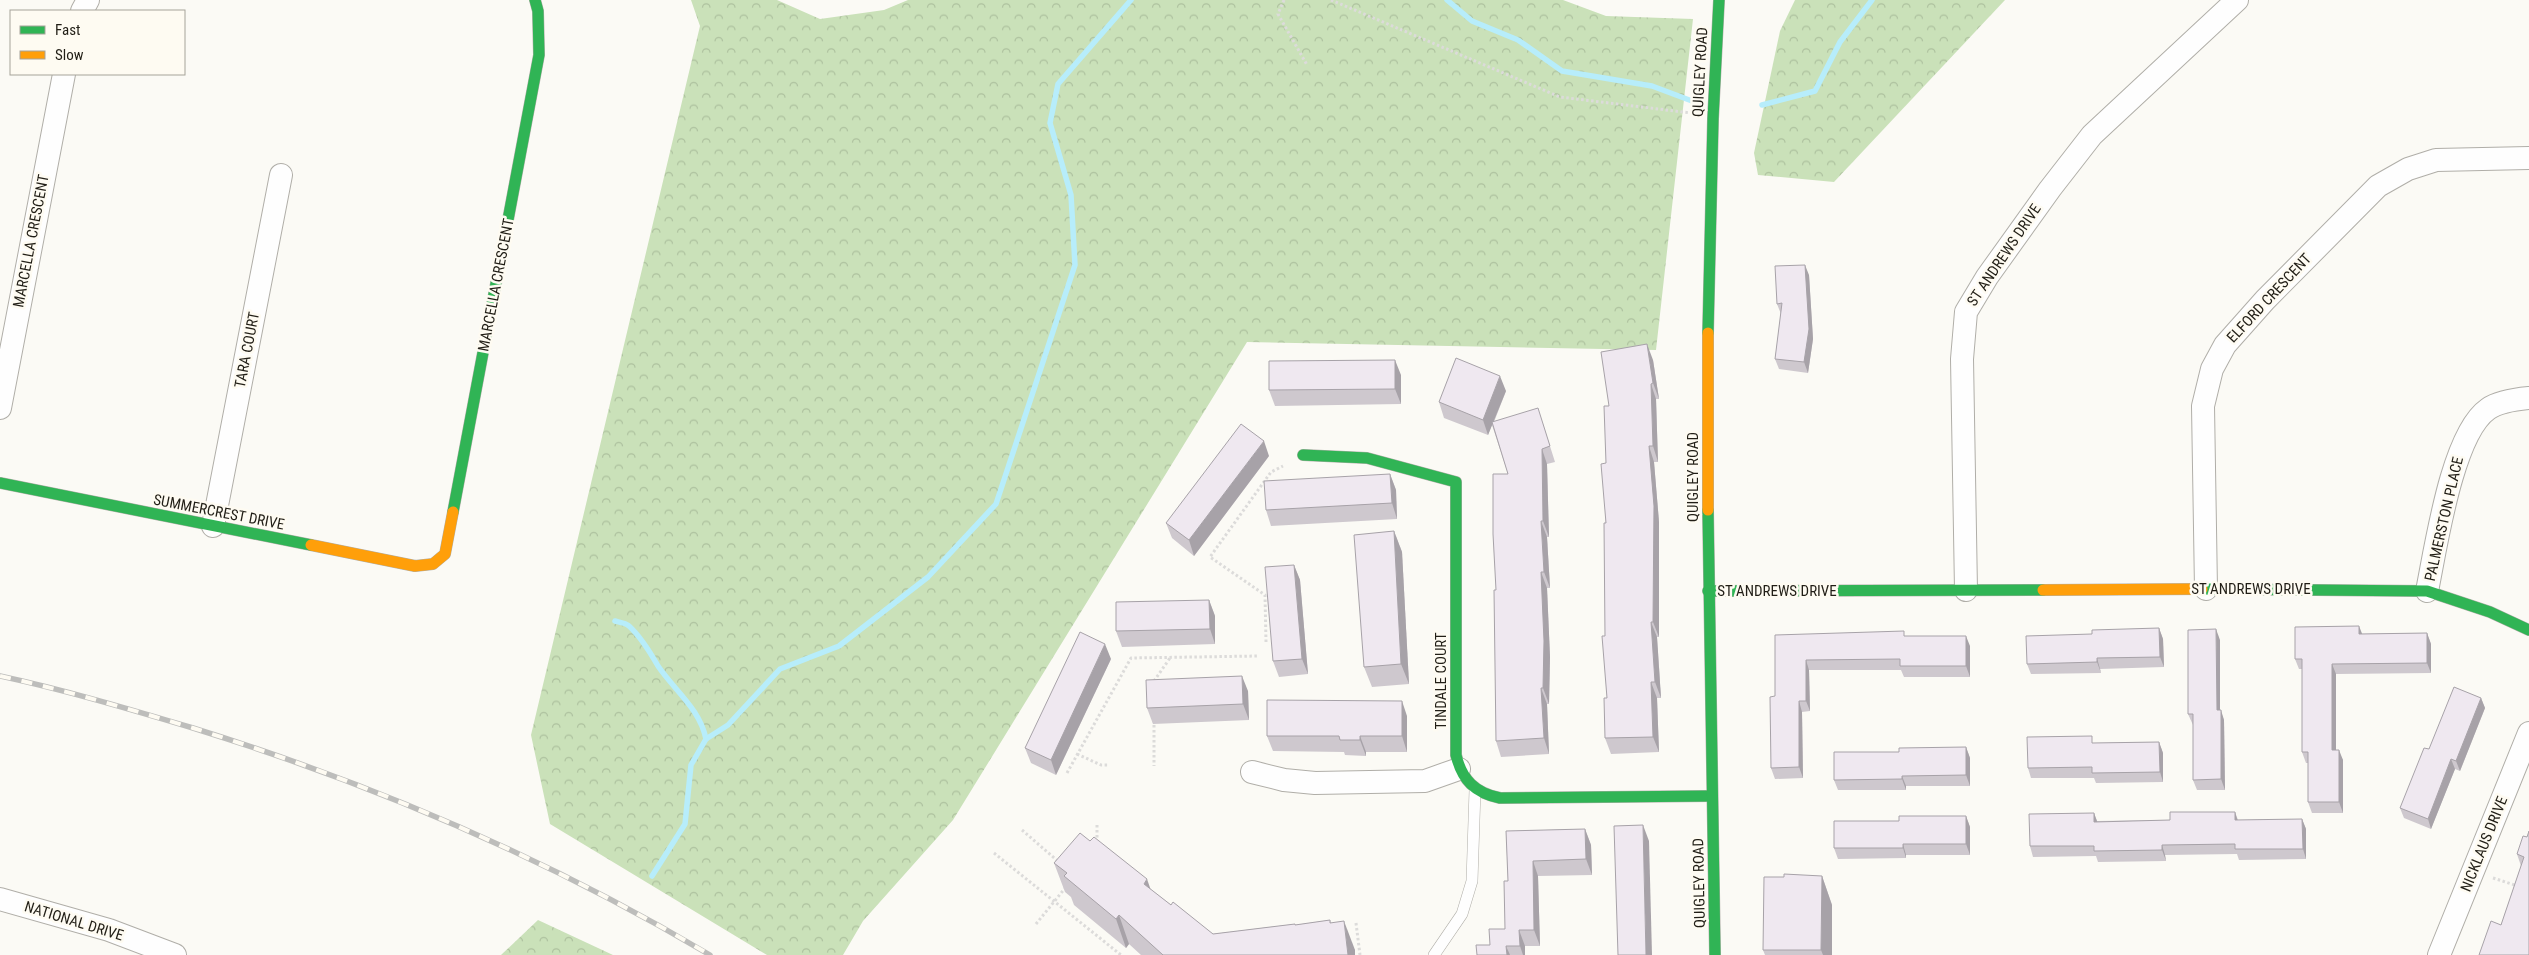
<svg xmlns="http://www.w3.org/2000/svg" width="2529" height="955" font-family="'Roboto Condensed',sans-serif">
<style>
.forest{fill:url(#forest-crowns)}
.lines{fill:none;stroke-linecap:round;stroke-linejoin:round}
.stream{stroke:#b7edfb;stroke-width:5.5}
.lane-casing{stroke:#b0aea8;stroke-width:12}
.street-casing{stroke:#b0aea8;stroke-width:24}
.fast-casing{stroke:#b0aea8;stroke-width:12}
.slow-casing{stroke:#b0aea8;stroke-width:12}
.path{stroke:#dcdbda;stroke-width:3;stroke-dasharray:2.5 2.5;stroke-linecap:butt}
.lane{stroke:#fefefe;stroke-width:11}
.street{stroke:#fefefe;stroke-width:22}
.fast{stroke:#30b455;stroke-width:11}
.slow{stroke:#ff9f0a;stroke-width:11}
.rail-casing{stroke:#bdbdbb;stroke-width:5.5}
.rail{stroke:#fefbf2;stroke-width:4;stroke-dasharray:11;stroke-linecap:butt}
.wall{fill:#cec8ce}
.shaded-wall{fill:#a7a2a8}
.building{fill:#efe8f0;stroke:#a7a2a8}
.labels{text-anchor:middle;stroke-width:5;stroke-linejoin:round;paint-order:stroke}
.street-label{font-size:15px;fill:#211e16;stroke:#fefbf2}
</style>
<defs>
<pattern id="forest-crowns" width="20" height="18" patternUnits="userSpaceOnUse" patternTransform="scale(1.25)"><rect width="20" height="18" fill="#cae1b9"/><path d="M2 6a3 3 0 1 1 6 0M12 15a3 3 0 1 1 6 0" fill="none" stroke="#adc19e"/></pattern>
</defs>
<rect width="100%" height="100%" fill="#fbfaf5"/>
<g class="forest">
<path d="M691,0H777L820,19L884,10L908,0H1563L1606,16L1693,19L1656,350L1247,342L953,820L863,921L843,955H767L550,824L531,735L700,26Z"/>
<path d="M1795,0H2005L1834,182L1758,175L1754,153L1780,31Z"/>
<path d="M538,920L613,955H501Z"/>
</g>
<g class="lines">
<g class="stream">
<path d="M1447,0L1472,21L1518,40L1562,71L1652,86L1692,101"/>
<path d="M1762,105L1815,91L1840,42L1872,0"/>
<path d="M615,621C619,622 626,623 629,626C641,637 650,652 658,666C675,691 700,709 706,739"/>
<path d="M652,876L685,824L691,765L706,739L728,725L780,669L839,646L928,577L996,504L1075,265L1071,195L1050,123L1058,84L1131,0"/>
</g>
<g class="lane-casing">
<path id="lane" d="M1434,955L1462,914L1472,881L1475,790"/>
</g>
<g class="street-casing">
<g id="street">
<path d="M82,11L88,0"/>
<path d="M0,408L64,74"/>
<path d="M213,526L281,175"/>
<path d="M2206,589L2203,406L2212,369L2225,345L2265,300L2378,186L2408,169L2436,160L2529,158"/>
<path d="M1966,590L1962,359L1966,312L1987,277L2050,189L2092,135L2237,0"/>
<path d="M2427,591C2436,547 2452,434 2488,409C2498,402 2518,399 2529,398"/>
<path d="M1252,772L1284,780L1315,783L1425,781L1459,769"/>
<path d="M0,899L109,930L175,955"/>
<path d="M2439,955L2529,733"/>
</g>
</g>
<g class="fast-casing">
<g id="fast">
<path d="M1708,333L1713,119L1719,0"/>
<path d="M1303,455L1367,458L1456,482V755C1462,780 1475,793 1500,798L1712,796"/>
<path d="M0,483L311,545"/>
<path d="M1708,510L1715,955"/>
<path d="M453,512L539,55L538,11L535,0"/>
<path d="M2202,589L2427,591L2490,612L2529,630"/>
<path d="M1708,591L2043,590"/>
</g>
</g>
<g class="slow-casing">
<g id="slow">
<path d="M1708,510V333"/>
<path d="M311,545L415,566L433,564L445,554L453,512"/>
<path d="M2043,590L2202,589"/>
</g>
</g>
<g class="path">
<path d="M1284,0L1278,14L1307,65"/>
<path d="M1331,0L1560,97L1691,113"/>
<path d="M1266,642L1265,595L1210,557L1271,472L1283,466"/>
<path d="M1154,681L1170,658"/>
<path d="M1154,720V766"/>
<path d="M1077,754L1101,765H1108"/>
<path d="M1067,773L1131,658L1258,656"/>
<path d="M1097,825V842"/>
<path d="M1022,830L1060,863"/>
<path d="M994,853L1121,955"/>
<path d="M2493,878L2518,886"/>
<path d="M1356,923L1360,955"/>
<path d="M1036,924L1066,887"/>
</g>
<use href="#lane" class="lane"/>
<use href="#street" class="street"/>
<use href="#fast" class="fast"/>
<use href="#slow" class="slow"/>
<g class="rail-casing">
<path id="rail" d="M0,676C65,690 129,709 193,728C373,784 548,859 710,955"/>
</g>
<use href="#rail" class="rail"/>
</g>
<g class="wall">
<path d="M1809,275L1813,339L1808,373L1779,369L1775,359L1781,314L1777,304Z"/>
<path d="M1653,360L1659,399H1656L1658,462H1654L1659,522V637H1657L1661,698H1657L1659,752L1611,754L1605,738L1607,698L1605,636L1606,463Z"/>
<path d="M1401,375V404L1275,406L1269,390Z"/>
<path d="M1506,391L1494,422L1543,424L1555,462L1547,464L1549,537H1547L1550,588H1547L1550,657L1549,704H1547L1549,754L1501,757L1496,741V590L1508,474L1492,425L1488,435L1444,418L1439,402Z"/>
<path d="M1269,456L1194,556L1172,538L1166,523Z"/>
<path d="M1390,474L1396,490L1397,519L1271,526L1266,510Z"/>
<path d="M1394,531L1402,552L1409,684L1372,687L1364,667Z"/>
<path d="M1294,565L1300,580L1308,674L1279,677L1273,661Z"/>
<path d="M1209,600L1215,616V644L1122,647L1116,631Z"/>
<path d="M2159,628L2163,639L2164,667L2100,669L2101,673L2031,674L2027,664L2092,634Z"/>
<path d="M2427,633L2431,644V673L2336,674V750L2343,760V813H2312L2308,802V763H2306L2302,752V669H2299L2295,659L2362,634Z"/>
<path d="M1775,635L1970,646V677H1904L1901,670H1809L1810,711L1802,712L1803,778L1775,779L1771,768L1775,696Z"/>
<path d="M2220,640V710L2224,720L2225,790H2197L2193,780V725L2188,714Z"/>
<path d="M1111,659L1056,775L1031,763L1025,748Z"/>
<path d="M1248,691L1249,720L1153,724L1147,708Z"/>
<path d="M2481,698L2485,708L2460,771L2455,769L2431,829L2404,818L2400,808L2429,749Z"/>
<path d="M1407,716V752H1366V756L1345,755L1344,752L1273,751L1267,736Z"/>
<path d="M2159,742L2163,753V782L2096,783L2094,778H2031L2028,768L2094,743Z"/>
<path d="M1966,747L1970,758V786H1906V790H1838L1834,780L1899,752Z"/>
<path d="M2235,812L2238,820L2302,819L2306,829V859L2239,860L2237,854L2165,855L2166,861L2098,862L2096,856L2033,857L2030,846L2094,813L2097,821L2170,820Z"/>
<path d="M1966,816L1970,827V855H1906V858L1838,859L1834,848L1899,821Z"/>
<path d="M1585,829L1591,845L1592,875L1538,876L1540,946H1525V955H1477L1490,945L1505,929L1508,881L1506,831Z"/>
<path d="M2527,837L2529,955L2501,925L2521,866L2517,854Z"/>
<path d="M1054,863L1150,889L1171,905L1213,934L1295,924V925L1330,920L1331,923L1355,950V955H1141L1129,944L1126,948L1074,905L1071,897L1065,892Z"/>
<path d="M1822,876L1832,905V955H1765L1763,950Z"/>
</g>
<g class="shaded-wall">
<path d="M1805,265L1809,275L1813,339L1808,373L1804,362Z"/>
<path d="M1647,344L1653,360L1659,399L1653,383Z"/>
<path d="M1395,360L1401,375V404L1395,389Z"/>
<path d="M1500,376L1506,391L1488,435L1483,420Z"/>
<path d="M1651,384L1656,399L1658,462L1653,446Z"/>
<path d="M1264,441L1269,456L1194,556L1189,540Z"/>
<path d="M1649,446L1654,462L1659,522V637L1653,622Z"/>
<path d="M1542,449L1547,464L1549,537L1543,521Z"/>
<path d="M1390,474L1396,490L1397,519L1392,503Z"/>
<path d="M1541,521L1547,537L1550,588L1544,572Z"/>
<path d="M1394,531L1402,552L1409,684L1401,664Z"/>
<path d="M1294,565L1300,580L1308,674L1302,659Z"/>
<path d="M1541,572L1547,588L1550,657L1549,704L1543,688Z"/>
<path d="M1209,600L1215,616V644L1210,629Z"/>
<path d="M1651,622L1657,637L1661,698L1655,682Z"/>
<path d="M2359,626L2363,636L2359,634Z"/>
<path d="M2159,628L2163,639L2164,667L2160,657Z"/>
<path d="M2216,629L2220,640V720L2217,710Z"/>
<path d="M2427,633L2431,644V673L2427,663Z"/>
<path d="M1966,636L1970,646V677L1966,666Z"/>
<path d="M1105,644L1111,659L1056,775L1051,760Z"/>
<path d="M2097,658L2100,669L2101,673L2097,662Z"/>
<path d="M1806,660L1809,670L1810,711L1806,701Z"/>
<path d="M2332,664L2336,674V760L2332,750Z"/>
<path d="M1242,676L1248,691L1249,720L1243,704Z"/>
<path d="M1651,682L1657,698L1659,752L1653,737Z"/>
<path d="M1541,688L1547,704L1549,754L1544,738Z"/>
<path d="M2481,698L2485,708L2460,771L2456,761Z"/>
<path d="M1402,701L1407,716V752L1402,736Z"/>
<path d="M1799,701L1802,712L1803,778L1799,767Z"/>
<path d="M2221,710L2224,720L2225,790L2221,779Z"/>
<path d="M1360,736L1366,752V756L1360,740Z"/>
<path d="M2159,742L2163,753V782L2160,772Z"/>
<path d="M1966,747L1970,758V786L1966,775Z"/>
<path d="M2339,750L2343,760V813L2339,802Z"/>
<path d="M2451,759L2455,769L2431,829L2428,819Z"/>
<path d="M1902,776L1906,786V790L1902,779Z"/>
<path d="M2235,812L2238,822L2235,820Z"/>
<path d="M2094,813L2098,824L2094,822Z"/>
<path d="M1966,816L1970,827V855L1966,844Z"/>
<path d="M2302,819L2306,829V859L2303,849Z"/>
<path d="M1643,825L1649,841L1652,955H1646Z"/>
<path d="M1585,829L1591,845L1592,875L1586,859Z"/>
<path d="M1903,844L1906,855V858L1903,848Z"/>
<path d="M2162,845L2165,855L2166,861L2162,850Z"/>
<path d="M1533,861L1538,876L1540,946L1534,930Z"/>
<path d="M1822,876L1832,905V955H1823L1821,950Z"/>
<path d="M1147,879L1157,908L1144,884Z"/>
<path d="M1119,915L1129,944L1126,948L1116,919Z"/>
<path d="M1344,921L1355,950V955H1348Z"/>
<path d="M1519,930L1525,946V955H1523L1520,946Z"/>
<path d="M1506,946L1510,955H1507Z"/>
</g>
<g class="building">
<path d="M1805,265L1809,329L1804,362L1775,359L1782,303L1777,304L1775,266Z"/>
<path d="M1647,344L1653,383L1651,384L1653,446H1649L1654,506L1653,622H1651L1655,682H1651L1653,737L1605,738L1604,698H1607L1602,636H1605L1604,523H1606L1601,464L1606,463L1604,406H1609L1601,352Z"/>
<path d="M1456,358L1500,376L1483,420L1439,402Z"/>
<path d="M1395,360V389L1269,390V361Z"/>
<path d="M1538,408L1550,446L1542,449L1543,521H1541L1544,572H1541L1544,641L1543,688H1541L1544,738L1496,741L1494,590H1496L1493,534V474H1508L1492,422Z"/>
<path d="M1241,424L1264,441L1189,540L1166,523Z"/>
<path d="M1390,474L1392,503L1266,510L1264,481Z"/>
<path d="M1394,531L1401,664L1364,667L1354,535Z"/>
<path d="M1294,565L1302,659L1273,661L1265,567Z"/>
<path d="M1209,600L1210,629L1116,631V602Z"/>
<path d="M2359,626V634L2427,633V663L2332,664V750H2339V802H2308V752H2302V659H2295V627Z"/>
<path d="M2159,628L2160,657L2097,658V662L2027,664L2026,636L2092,634V630Z"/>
<path d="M2216,629L2217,710H2221V779L2193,780V714H2188V630Z"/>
<path d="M1904,631V636H1966V666H1900V659L1806,660V701H1799V767L1771,768L1770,697L1775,696V635Z"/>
<path d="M1080,632L1105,644L1051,760L1025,748Z"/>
<path d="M1242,676L1243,704L1147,708L1146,680Z"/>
<path d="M2454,687L2481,698L2456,761L2451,759L2428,819L2400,808L2424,748L2429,749Z"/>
<path d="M1267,700L1402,701V736H1360V740H1340L1339,736H1267Z"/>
<path d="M2092,736V743L2159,742L2160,772L2092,773V767L2028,768L2027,737Z"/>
<path d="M1966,747V775L1902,776V779L1834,780V752H1899V748Z"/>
<path d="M2170,812H2235V820L2302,819L2303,849H2235V844L2162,845V850L2094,851V846H2030L2029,814L2094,813V822L2170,820Z"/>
<path d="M1899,816H1966V844H1903V848H1834V821H1899Z"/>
<path d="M1643,825L1646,955H1618L1614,826Z"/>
<path d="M1585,829L1586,859L1533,861L1534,930H1519L1520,946H1506L1507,955H1477L1476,945H1490L1489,929H1505L1504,881H1508L1506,831Z"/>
<path d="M2529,831V955H2479L2491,921L2501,925L2524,857L2517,854L2523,836L2527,837Z"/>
<path d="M1080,833L1090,841L1094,837L1147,879L1144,884L1171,905L1173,902L1213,934L1295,924V925L1330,920V923L1344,921L1348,955H1163L1119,915L1116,919L1064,876L1067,873L1054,863Z"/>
<path d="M1784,874L1822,876L1821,950H1763L1764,877H1784Z"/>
</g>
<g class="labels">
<g class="street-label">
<text transform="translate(1700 72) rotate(-87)" y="5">QUIGLEY ROAD</text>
<text transform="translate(31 241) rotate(-79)" y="5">MARCELLA CRESCENT</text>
<text transform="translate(2004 255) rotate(-56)" y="5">ST ANDREWS DRIVE</text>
<text transform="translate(496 285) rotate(-79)" y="5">MARCELLA CRESCENT</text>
<text transform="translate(2269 298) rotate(-47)" y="5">ELFORD CRESCENT</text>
<text transform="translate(247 350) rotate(-79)" y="5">TARA COURT</text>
<text transform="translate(1693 477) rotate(-90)" y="5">QUIGLEY ROAD</text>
<text transform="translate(219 512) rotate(11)" y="5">SUMMERCREST DRIVE</text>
<text transform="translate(2444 519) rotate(-77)" y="5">PALMERSTON PLACE</text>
<text x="2251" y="594">ST ANDREWS DRIVE</text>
<text x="1777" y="596">ST ANDREWS DRIVE</text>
<text transform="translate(1441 681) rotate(-90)" y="5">TINDALE COURT</text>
<text transform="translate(2484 844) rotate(-68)" y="5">NICKLAUS DRIVE</text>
<text transform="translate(1699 883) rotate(-91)" y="5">QUIGLEY ROAD</text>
<text transform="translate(74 921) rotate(17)" y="5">NATIONAL DRIVE</text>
</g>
</g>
<rect x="10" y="10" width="175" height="65" fill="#fefbf2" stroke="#a6a39a"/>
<rect x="20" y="26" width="25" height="8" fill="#30b455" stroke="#a6a39a"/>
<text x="55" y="35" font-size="15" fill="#211e16">Fast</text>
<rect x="20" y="51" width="25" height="8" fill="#ff9f0a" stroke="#a6a39a"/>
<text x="55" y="60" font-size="15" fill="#211e16">Slow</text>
</svg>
